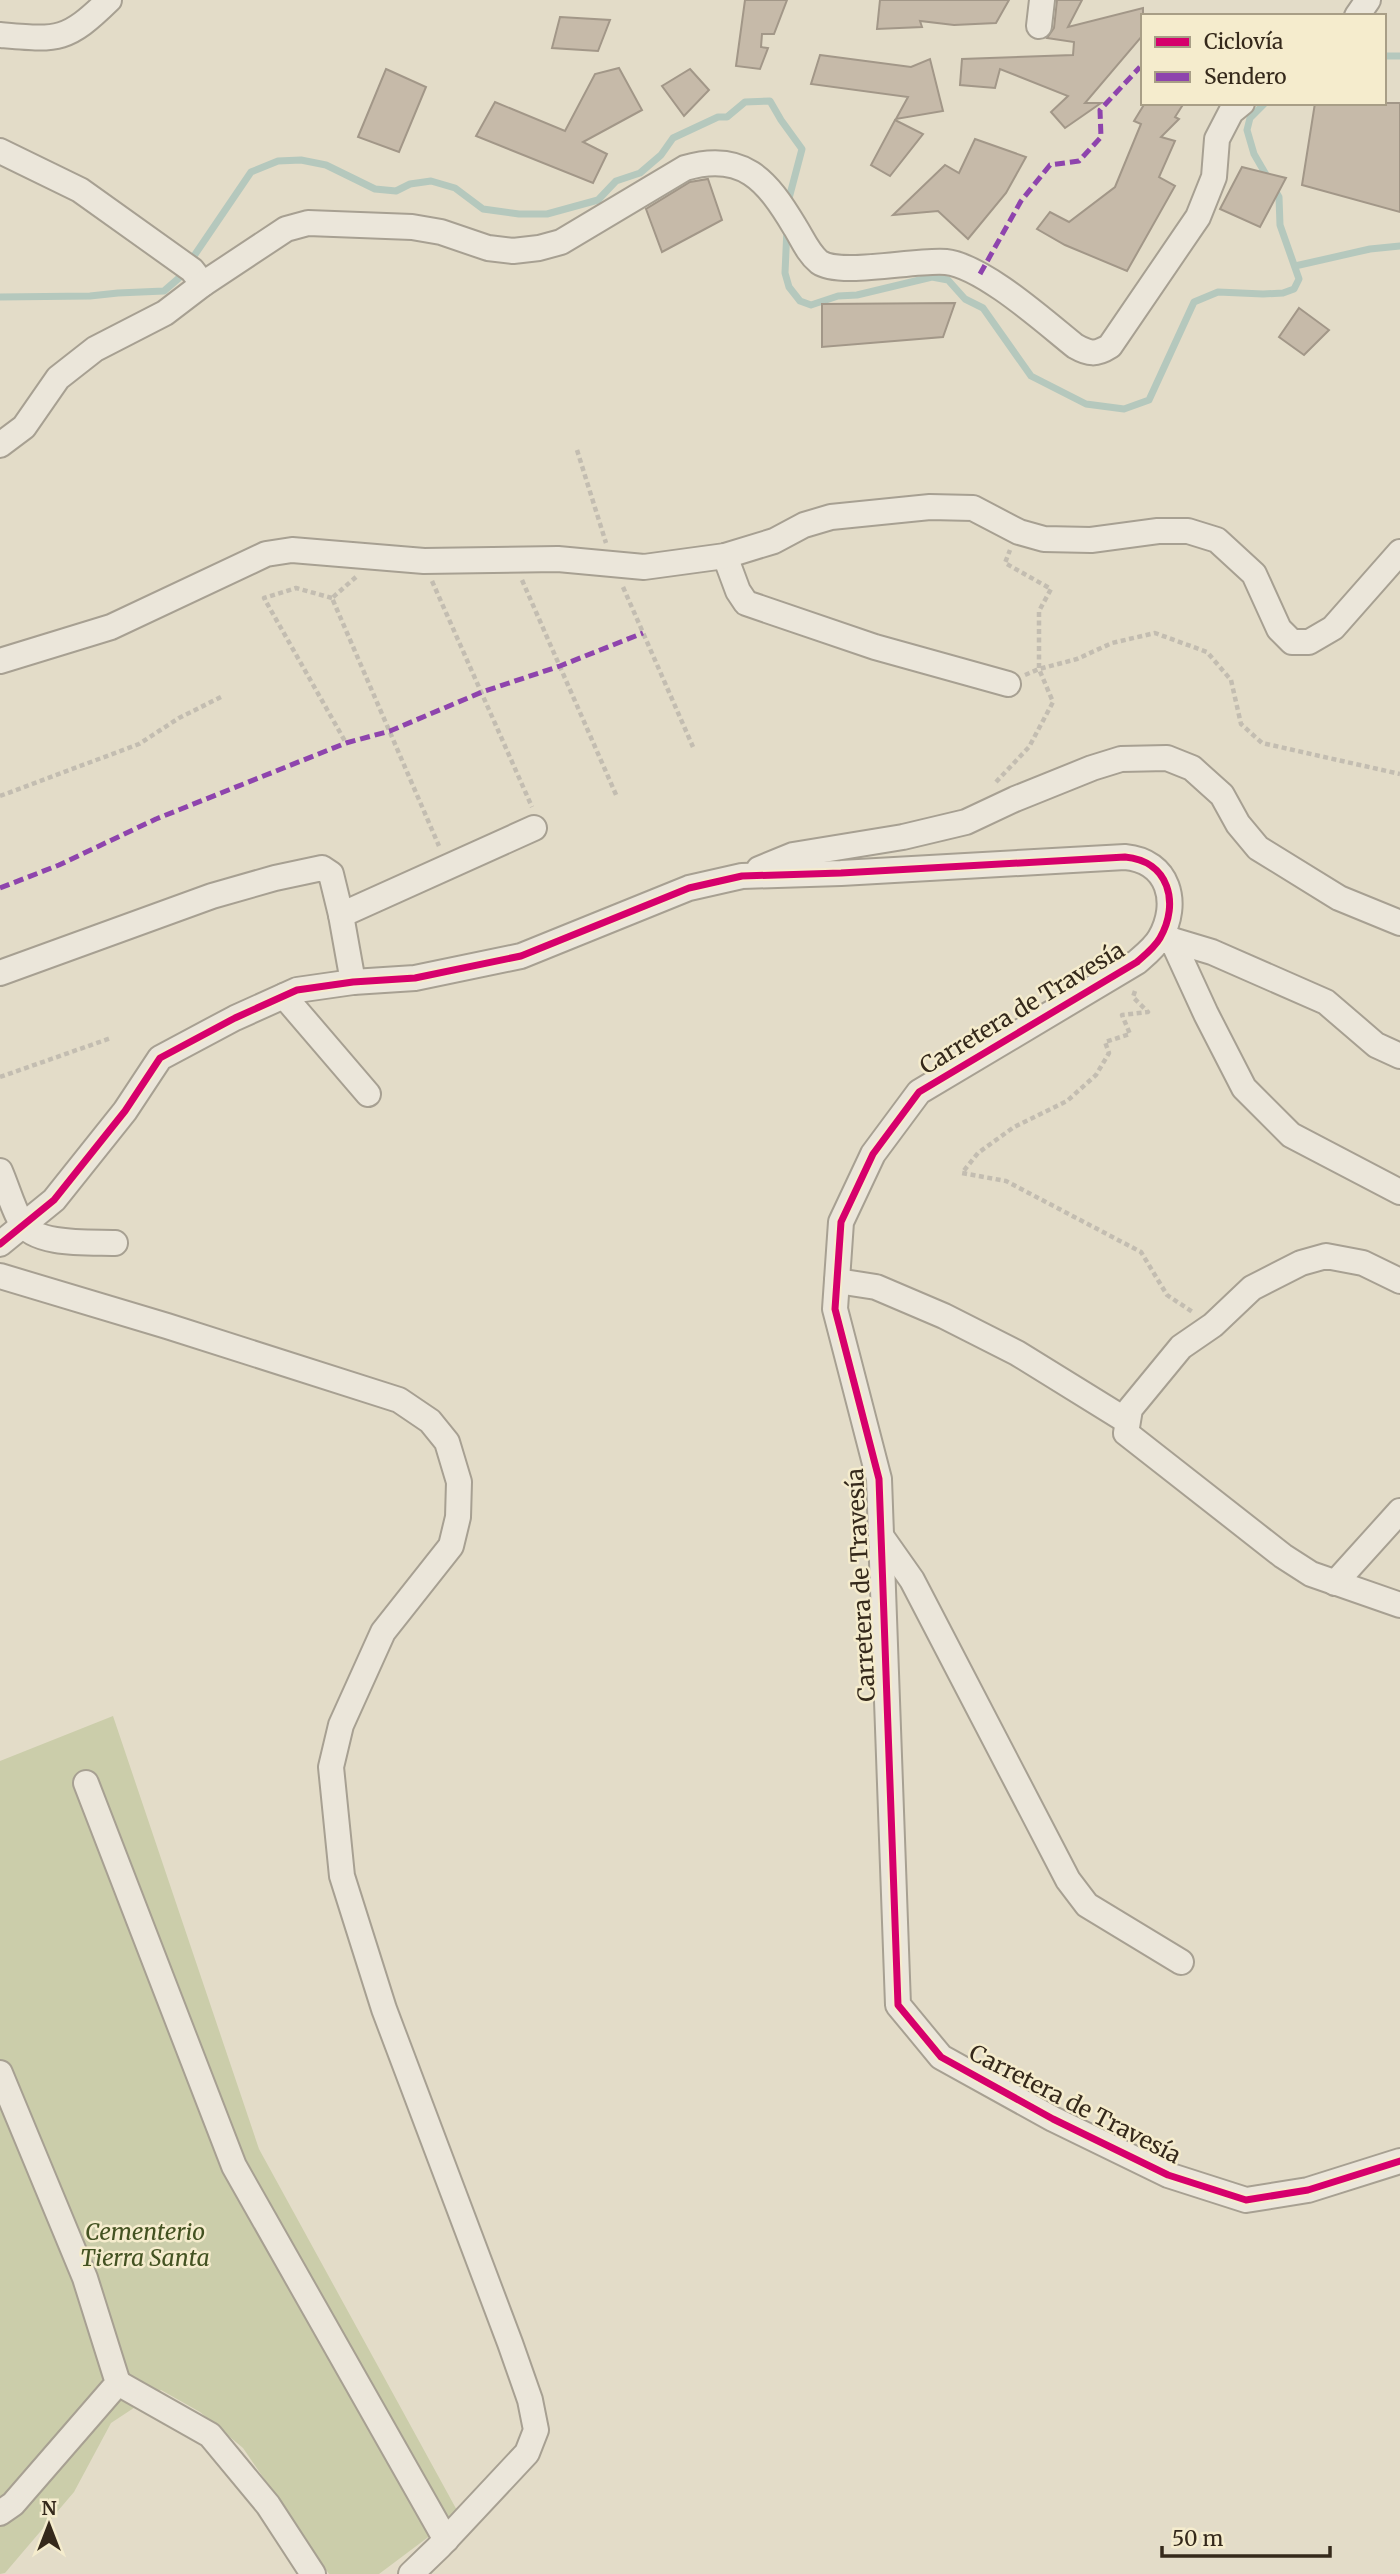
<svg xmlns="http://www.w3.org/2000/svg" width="1400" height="2574" font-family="Merriweather,serif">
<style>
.cemetery{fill:#cbcdaa}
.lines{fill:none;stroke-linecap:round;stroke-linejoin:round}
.stream{stroke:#b5c8bd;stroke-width:7}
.building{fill:#c6baa9;stroke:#a29788;stroke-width:2}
.minor-casing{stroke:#a7a092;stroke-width:28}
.path{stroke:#c3bdb1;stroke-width:4.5;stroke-dasharray:5 3.5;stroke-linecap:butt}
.minor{stroke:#ebe6da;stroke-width:24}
.quiet{stroke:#8e44ad;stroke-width:5;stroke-dasharray:10 5;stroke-linecap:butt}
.cycleway-casing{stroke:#f5eccd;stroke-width:11}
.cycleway{stroke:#d6006c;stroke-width:7}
.labels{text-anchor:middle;stroke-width:5;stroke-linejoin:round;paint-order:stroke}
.street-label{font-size:23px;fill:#35291b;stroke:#f5eccd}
.park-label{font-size:23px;font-style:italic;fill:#435221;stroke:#f5eccd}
</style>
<rect width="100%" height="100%" fill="#e3dcc8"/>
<path class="cemetery" d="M113,1716L259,2149L459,2514L379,2574H329L243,2448L200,2412L161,2390L111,2423L74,2492L5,2573L0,2574V1761Z"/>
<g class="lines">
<g class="stream">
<path d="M1384,56H1400"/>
<path d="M787,228L785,273L789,287L800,301L811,305L838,296L857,295L932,277L948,280L965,299L983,308L1031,376L1086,404L1124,409L1149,400L1194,302L1218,292L1263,294L1283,293L1294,289L1299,279L1280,225L1279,197L1254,154L1247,130L1250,118L1265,103"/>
<path d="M1295,266L1370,249L1400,246"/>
<path d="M0,297L90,296L118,293L164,291L179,278L251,172L278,161L301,160L326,165L375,189L396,191L410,184L431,181L455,188L483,209L519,214H547L598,200L616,181L640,173L661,155L673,138L718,117H727L745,102L770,101L781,120L802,149L788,202"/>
</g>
</g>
<g class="building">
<path d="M745,0H787L774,34H762L761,47L768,48L760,69L736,66Z"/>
<path d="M880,0H1009L996,23L954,25L920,21L922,27L877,29Z"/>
<path d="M1057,0H1082L1068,27L1143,8V35L1085,103H1101L1065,128L1051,112L1068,96L1000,69L995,88L960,85L962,59L1073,55L1074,42L1047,38L1054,28Z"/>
<path d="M560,17L610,20L598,51L552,48Z"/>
<path d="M820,55L911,67L930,59L943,111L896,119L908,97L811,84Z"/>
<path d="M619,68L642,110L583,142L607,154L593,183L476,136L495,102L565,131L595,74Z"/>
<path d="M386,69L426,87L399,152L358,137Z"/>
<path d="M690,69L709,90L684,116L662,86Z"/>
<path d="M1145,103H1184L1175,117L1179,119L1161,137L1175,141L1159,177L1175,186L1127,271L1065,245L1037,229L1050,212L1069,222L1115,187L1141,124L1134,121Z"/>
<path d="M1315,103H1400V212L1302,185Z"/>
<path d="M895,120L923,134L890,176L871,165Z"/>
<path d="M975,139L1026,157L1006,193L968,239L938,211L893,215L945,165L959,173Z"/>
<path d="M1242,167L1286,178L1260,227L1220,209Z"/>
<path d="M708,179L722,220L662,252L646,209L690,182Z"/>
<path d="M955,303L943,337L822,347V304Z"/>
<path d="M1299,308L1329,330L1304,355L1279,337Z"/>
</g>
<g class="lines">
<g class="minor-casing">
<g id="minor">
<path d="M1357,16L1368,0"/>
<path d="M1039,26L1042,0"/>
<path d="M0,35C58,40 66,42 109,0"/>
<path d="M0,151L80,190L192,270L203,284"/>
<path d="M0,445L24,427L58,378L95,349L165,313L203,284L286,229L308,223L412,227L441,232L488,248L513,251L539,248L561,242L685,168C743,151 767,180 795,227C802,238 808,253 819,262C840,277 916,259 946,262C983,266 1045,322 1075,346C1089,354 1096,355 1110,346L1198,217L1214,177L1217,139L1231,112L1242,103"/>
<path d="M725,556L738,591L746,603L875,647L1008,684"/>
<path d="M0,661L111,627L266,554L292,550L424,561L558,559L644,567L725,556L774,541L804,525L831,517L930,507L973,508L1019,532L1044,539L1091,540L1158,531H1188L1217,540L1254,574L1279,629L1292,642H1309L1333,628L1400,552"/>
<path d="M759,869L793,855L903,837L966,822L1015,799L1092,768L1121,759L1167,758L1192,768L1222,795L1238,824L1258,848L1339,898L1400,923"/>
<path d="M341,915L534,828"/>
<path d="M1172,940L1206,1014L1244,1088L1291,1135L1400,1192"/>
<path d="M1163,941L1172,940L1212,952L1326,1002L1376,1045L1400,1056"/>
<path d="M0,973L212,896L275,878L322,868L331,874L341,915L353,982"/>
<path d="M284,996L368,1094"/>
<path d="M0,1171C7,1187 12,1206 21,1222C35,1246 90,1242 115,1243"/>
<path d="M0,1244L54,1200L125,1111L160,1058L235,1018L297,990L353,982L415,978L521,956L689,888L742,876L841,873L1125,857C1169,861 1180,903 1160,938C1155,947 1145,955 1137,962L919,1092L873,1154L841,1222L835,1309L879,1479L898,2005L941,2057L1053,2119L1168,2175L1246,2200L1308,2190L1400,2161"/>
<path d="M0,1276L167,1326L399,1400L430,1421L447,1442L459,1482L458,1517L451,1546L383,1632L341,1725L331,1767L342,1876L384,2009L510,2343L530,2400L536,2430L527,2453L440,2546L411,2574"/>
<path d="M837,1281L876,1287L944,1316L1017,1353L1127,1421"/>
<path d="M1400,1281L1363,1263L1326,1256L1301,1263L1252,1288L1213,1325L1181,1347L1130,1409L1126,1433L1283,1556L1311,1574L1400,1605"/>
<path d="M881,1536L912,1580L1068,1880L1087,1905L1181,1962"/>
<path d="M1335,1583L1400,1511"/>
<path d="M86,1783L234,2166L446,2540"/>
<path d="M0,2073L85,2278L118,2383L13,2504L0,2513"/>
<path d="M118,2383L210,2435L268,2505L313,2574"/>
</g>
</g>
<g class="path">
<path d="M577,450L606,543"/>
<path d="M356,577L332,598L439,846"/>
<path d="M522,580L617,797"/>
<path d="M432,581L532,807"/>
<path d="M623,587L693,747"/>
<path d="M332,598L296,588L264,598L346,743"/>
<path d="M1025,675L1039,669L1077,659L1112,643L1155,633L1207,652L1231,680L1241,724L1262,743L1400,774"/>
<path d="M996,782L1029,747L1053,702L1039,669V611L1051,589L1005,563L1010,550"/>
<path d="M0,796L139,744L179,718L223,696"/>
<path d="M1135,991L1133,997L1148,1012L1122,1015L1130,1034L1105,1042L1109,1053L1096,1075L1067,1101L1014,1127L978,1153L962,1173L1006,1181L1141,1252L1167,1295L1194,1313"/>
<path d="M0,1077L111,1038"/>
</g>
<use href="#minor" class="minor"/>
<g class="quiet">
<path d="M980,274L1021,201L1050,165L1079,161L1101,137L1100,110L1140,67"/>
<path d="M0,888L59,865L156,819L346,743L390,731L482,692L560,666L643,633"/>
</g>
<g class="cycleway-casing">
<path id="cycleway" d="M0,1244L54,1200L125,1111L160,1058L235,1018L297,990L353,982L415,978L521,956L689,888L742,876L841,873L1125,857C1169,861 1180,903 1160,938C1155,947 1145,955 1137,962L919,1092L873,1154L841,1222L835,1309L879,1479L898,2005L941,2057L1053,2119L1168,2175L1246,2200L1308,2190L1400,2161"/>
</g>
<use href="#cycleway" class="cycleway"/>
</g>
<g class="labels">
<g class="street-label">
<text transform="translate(1022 1008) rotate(-31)" y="8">Carretera de Travesía</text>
<text transform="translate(861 1585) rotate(-93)" y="8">Carretera de Travesía</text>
<text transform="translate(1075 2104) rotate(27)" y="8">Carretera de Travesía</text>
</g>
<g class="park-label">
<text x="145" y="2240">Cementerio<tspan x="145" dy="26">Tierra Santa</tspan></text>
</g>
</g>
<rect x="1141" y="14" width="245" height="91" fill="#f5eccd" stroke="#a89e86" stroke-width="2"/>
<rect x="1155" y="37" width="35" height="10" fill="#d6006c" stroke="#a89e86" stroke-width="2"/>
<text x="1204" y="49" font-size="21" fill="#35291b">Ciclovía</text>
<rect x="1155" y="72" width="35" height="10" fill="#8e44ad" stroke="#a89e86" stroke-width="2"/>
<text x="1204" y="84" font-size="21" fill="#35291b">Sendero</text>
<g transform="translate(49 2525)" stroke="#f5eccd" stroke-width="5" paint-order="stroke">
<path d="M0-5L12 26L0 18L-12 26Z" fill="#35291b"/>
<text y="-10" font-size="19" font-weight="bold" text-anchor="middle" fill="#35291b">N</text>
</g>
<path d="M1162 2546v10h168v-10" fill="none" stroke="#35291b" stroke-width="3.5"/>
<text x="1172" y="2546" font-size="21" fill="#35291b" stroke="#f5eccd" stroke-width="5" paint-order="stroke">50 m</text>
</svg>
